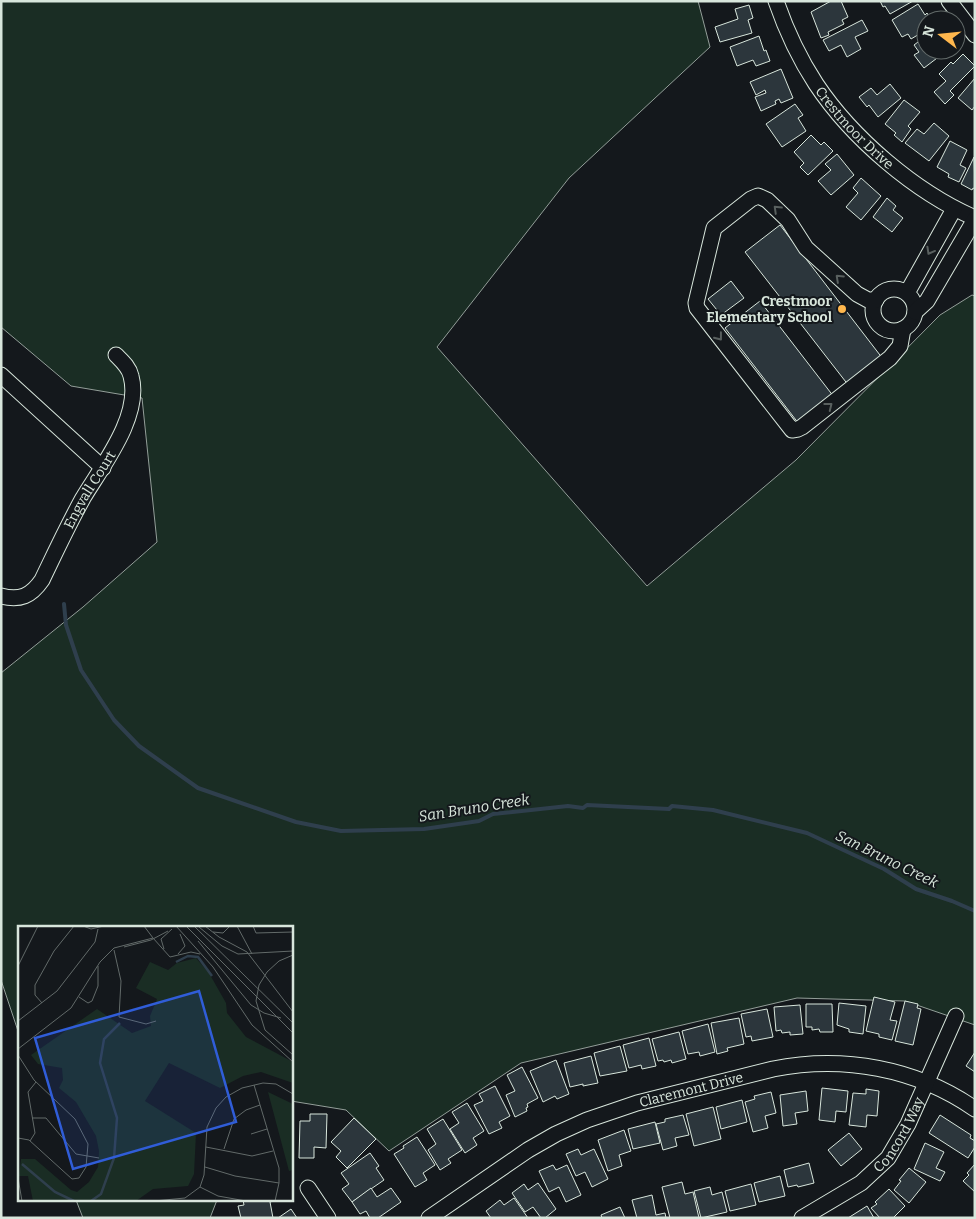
<svg xmlns="http://www.w3.org/2000/svg" width="976" height="1219" font-family="Bitter,serif">
<style>
.green{fill:#1a2d24;stroke:#939e99}
.lines{fill:none;stroke-linecap:round;stroke-linejoin:round}
.stream{stroke:#2f3f4d;stroke-width:4}
.building{fill:#2c363c;stroke:#d8e6dc}
.minor-casing{stroke:#d8e6dc;stroke-width:17}
.minor{stroke:#14181c;stroke-width:15}
.oneway{stroke:#59605f}
.poi-dot{fill:#ffb74d;stroke:#14181c;stroke-width:2}
.labels{text-anchor:middle;stroke-width:4;stroke-linejoin:round;paint-order:stroke}
.street-label{font-size:14px;fill:#d8e6dc;stroke:#14181c}
.poi-label{font-size:14px;font-weight:bold;fill:#d8e6dc;stroke:#14181c;text-anchor:end}
.water-label{font-size:15px;font-style:italic;fill:#d8e6dc;stroke:#14181c}
.inset-river{fill:none;stroke:#2f3f4d;stroke-width:2.5}
.inset-road{fill:none;stroke:#626a69;stroke-width:1}
.view{fill:#305dd8;fill-opacity:0.15;stroke:#305dd8;stroke-width:2.5}
.inset-edge{fill:none;stroke:#d8e6dc;stroke-width:2.5}
</style>
<rect width="100%" height="100%" fill="#14181c"/>
<g class="green">
<path d="M1,1H698L710,47L569,178L437,347L647,586L796,460L940,315L972,295L975,296V1025L905,1001L797,998L521,1063L389,1151L346,1110L291,1101V928H19V1034L1,980V673L83,607L157,542L142,398L71,386L1,327Z"/>
<path d="M76,1200H217L210,1218H83Z"/>
</g>
<g class="lines">
<path class="stream" d="M64,604L66,625L81,670L114,720L139,746L198,788L296,822L341,831L424,829L479,821L493,814L568,806L583,808L587,805L669,809L672,806L713,810L807,833L884,869L916,889L952,901L975,911"/>
</g>
<g class="building">
<path d="M831,1H841L848,17L842,20L844,24L828,32L829,35L821,38L811,12Z"/>
<path d="M880,1H913L890,14L885,6L883,7Z"/>
<path d="M918,4L925,15L927,13L931,20H926V30L911,39L908,34L902,37L892,20Z"/>
<path d="M749,5L753,18L748,20L752,33L720,42L715,27L738,19L735,9Z"/>
<path d="M862,20L868,31L855,37L861,49L847,57L841,45L829,51L823,40Z"/>
<path d="M759,36L764,51L766,50L770,61L756,66L753,60L737,66L730,47Z"/>
<path d="M926,36V50H944L945,52L924,68L914,55L919,52L914,45Z"/>
<path d="M963,54L975,66L950,91L954,95L945,104L934,92L946,81L939,74L951,62L953,64Z"/>
<path d="M781,69L793,98L781,103L779,99L775,101L776,104L761,111L755,97L766,93L765,90L756,95L750,82Z"/>
<path d="M975,78V106L972,110L958,98Z"/>
<path d="M890,84L901,98L878,117L869,105L867,107L859,97L871,88L877,95Z"/>
<path d="M904,100L920,112L908,126L911,129L902,142L894,135L896,133L885,124Z"/>
<path d="M795,104L803,115L798,118L806,131L782,147L766,124Z"/>
<path d="M934,123L949,136L929,161L905,143L917,129L924,134Z"/>
<path d="M811,135L821,145L824,142L833,151L808,175L800,167L804,163L794,152Z"/>
<path d="M950,141L967,150L960,165L966,168L959,182L948,177L949,174L937,167Z"/>
<path d="M837,154L854,175L831,195L818,181L831,170L825,164Z"/>
<path d="M974,157L975,189L973,188L972,190L961,184Z"/>
<path d="M861,178L881,196L861,220L846,207L858,193L853,188Z"/>
<path d="M887,198L896,206L893,210L903,218L892,232L873,217Z"/>
<path d="M780,225L883,359L849,386L745,252Z"/>
<path d="M731,281L744,298L721,315L708,299Z"/>
<path d="M760,301L834,397L799,424L725,328Z"/>
<path d="M874,997L895,1002L890,1020L897,1021L892,1040L879,1037V1034L866,1031Z"/>
<path d="M905,1001L918,1004L917,1008L921,1009L913,1045L895,1041Z"/>
<path d="M839,1003L866,1006L863,1034L849,1032V1029L837,1025Z"/>
<path d="M806,1004H832L833,1032H820L819,1029L812,1030V1027H806Z"/>
<path d="M800,1005L803,1034L790,1035V1032L782,1033L781,1030L776,1031L774,1007Z"/>
<path d="M767,1009L773,1037L752,1041L751,1036L746,1037L741,1014Z"/>
<path d="M739,1018L744,1044L727,1048L728,1051L717,1054L711,1023Z"/>
<path d="M708,1024L715,1052L700,1056L699,1052L688,1054L682,1031Z"/>
<path d="M679,1032L686,1059L672,1063L671,1060L664,1062L663,1060L658,1061L652,1039Z"/>
<path d="M649,1038L656,1066L642,1069L641,1065L629,1068L623,1045Z"/>
<path d="M620,1046L627,1071L600,1076L594,1053Z"/>
<path d="M975,1052V1072L966,1066Z"/>
<path d="M591,1056L598,1083L583,1086V1084L570,1087L564,1063Z"/>
<path d="M556,1060L569,1094L557,1099L555,1096L543,1102L530,1071Z"/>
<path d="M522,1067L538,1098L527,1104L528,1107L526,1108L527,1111L515,1117L506,1095L515,1091L507,1075Z"/>
<path d="M495,1086L510,1116L499,1122L502,1128L489,1134L474,1105L483,1101L479,1094Z"/>
<path d="M822,1088L848,1091L846,1112L836,1111L835,1122L819,1120Z"/>
<path d="M866,1089L879,1091L877,1116L867,1115L866,1127L849,1125L853,1093L866,1094Z"/>
<path d="M806,1091L808,1111L795,1113L797,1124L783,1126L780,1095Z"/>
<path d="M771,1092L776,1113L765,1116L768,1128L753,1132L745,1102L755,1099L754,1096Z"/>
<path d="M742,1100L747,1122L721,1129L716,1107Z"/>
<path d="M467,1103L484,1131L473,1138L477,1145L465,1153L450,1129L459,1123L452,1112Z"/>
<path d="M713,1107L721,1139L694,1146L686,1114Z"/>
<path d="M310,1114H327L326,1148L314,1147V1158H299L300,1121H310Z"/>
<path d="M683,1115L689,1135L675,1138L677,1146L663,1150L656,1124L665,1122V1119Z"/>
<path d="M940,1115L971,1135L970,1138L975,1141V1147L968,1158L929,1133Z"/>
<path d="M354,1118L376,1139L347,1168L336,1157L341,1151L331,1142Z"/>
<path d="M443,1119L462,1150L448,1159L451,1163L440,1170L428,1150L436,1144L427,1129Z"/>
<path d="M655,1122L660,1143L633,1149L628,1129Z"/>
<path d="M624,1130L631,1151L619,1155L622,1166L608,1171L598,1140Z"/>
<path d="M849,1133L862,1149L841,1166L828,1150Z"/>
<path d="M417,1137L435,1165L423,1173L427,1180L415,1187L394,1154L404,1148L403,1146Z"/>
<path d="M925,1143L944,1152L936,1168L945,1172L940,1181L914,1169Z"/>
<path d="M578,1149L581,1155L594,1149L608,1179L592,1187L585,1172L576,1176L566,1154Z"/>
<path d="M370,1153L379,1166L376,1168L384,1180L352,1202L342,1189L349,1184L341,1173Z"/>
<path d="M809,1163L814,1183L798,1187L797,1185L788,1187L784,1170Z"/>
<path d="M975,1164V1192L963,1181L969,1175L967,1173Z"/>
<path d="M553,1165L556,1170L567,1165L581,1195L566,1202L559,1187L549,1192L539,1171Z"/>
<path d="M909,1168L926,1182L909,1203L894,1190L901,1181L899,1180Z"/>
<path d="M780,1176L785,1196L759,1202L754,1183Z"/>
<path d="M682,1182L685,1194L693,1192L699,1218H670L662,1187Z"/>
<path d="M538,1183L556,1209L545,1218H541L533,1207L525,1212L512,1193L524,1184L528,1190Z"/>
<path d="M751,1184L756,1205L730,1211L725,1191Z"/>
<path d="M710,1187L712,1195L722,1192L727,1212L701,1218L694,1191Z"/>
<path d="M371,1188L377,1197L391,1188L401,1202L378,1218H370L366,1211L360,1214L352,1202Z"/>
<path d="M889,1189L905,1206L893,1218H880L871,1208L877,1204L875,1202Z"/>
<path d="M652,1195L656,1215L665,1213L666,1218H637L632,1200Z"/>
<path d="M514,1198L528,1218H491L486,1211L500,1200L504,1205Z"/>
<path d="M243,1200H277L270,1202L273,1218H241L238,1206L244,1205Z"/>
<path d="M867,1206L874,1218H848Z"/>
<path d="M620,1207L625,1218H602L601,1215Z"/>
<path d="M291,1209L297,1218H278Z"/>
</g>
<g class="lines">
<g class="minor-casing">
<g id="minor">
<path id="s1" d="M776,1C786,30 799,58 816,84C852,138 915,192 975,218"/>
<path d="M949,1L975,35"/>
<circle cx="894" cy="310" r="21"/>
<path d="M907,293L954,209"/>
<path d="M876,300H868L857,294L806,248L788,220L767,200L758,196L751,199L714,228L696,303L697,308L792,430L798,429L802,427L890,358L900,346L903,329"/>
<path d="M915,312L927,301L975,219"/>
<path d="M1,375L103,468"/>
<path id="s2" d="M1,596C20,601 31,596 42,580C55,553 68,525 83,498C102,466 142,416 131,376C129,367 122,361 116,355"/>
<path d="M308,1188L328,1218"/>
<path id="s3" d="M429,1218L528,1150L556,1134L587,1120L637,1103L773,1069C843,1055 916,1068 975,1109"/>
<path id="s4" d="M802,1218L861,1183L888,1158L908,1124L956,1016"/>
</g>
</g>
<use href="#minor" class="minor"/>
</g>
<defs><path id="oneway-chevron" d="M-2-3.5L2.5 0L-2 3.5" fill="none" stroke-width="1.6" stroke-linecap="round" stroke-linejoin="round" transform="scale(1.25)"/></defs>
<g class="oneway">
<use href="#oneway-chevron" transform="translate(777 209) rotate(-136)"/>
<use href="#oneway-chevron" transform="translate(930 251) rotate(119)"/>
<use href="#oneway-chevron" transform="translate(839 278) rotate(-137)"/>
<use href="#oneway-chevron" transform="translate(719 337) rotate(52)"/>
<use href="#oneway-chevron" transform="translate(829 406) rotate(-38)"/>
</g>
<circle class="poi-dot" cx="842" cy="309" r="5"/>
<g class="labels">
<g class="street-label">
<text dy="5" stroke="none"><textPath href="#s1" startOffset="151">Crestmoor Drive</textPath></text>
<text dy="5" stroke="none"><textPath href="#s2" startOffset="150">Engvall Court</textPath></text>
<text dy="5" stroke="none"><textPath href="#s3" startOffset="295">Claremont Drive</textPath></text>
<text dy="5" stroke="none"><textPath href="#s4" startOffset="131">Concord Way</textPath></text>
</g>
<g class="poi-label">
<text x="832" y="306">Crestmoor<tspan x="832" dy="16">Elementary School</tspan></text>
</g>
<g class="water-label">
<text transform="translate(474 808) rotate(-9)" y="5">San Bruno Creek</text>
<text transform="translate(887 859) rotate(26)" y="5">San Bruno Creek</text>
</g>
</g>
<g transform="translate(18 926)">
<rect width="275" height="275" fill="#14181c"/>
<path d="M178,32L191,47L208,77L209,87L228,111L275,136V157L243,146L225,150L202,162L151,137L127,175L178,207L176,248L170,260L135,263L118,275H15L10,250H1L3,233H17L53,264L59,266L71,256L80,241L81,225L78,210L58,176L41,162L45,154L44,142L20,138L13,129L79,83L114,107L133,100L132,90L139,73L118,62L132,36L150,44L159,37ZM250,166L275,178V244L271,245Z" fill="#1a2d24"/>
<path class="inset-river" d="M158,36L170,30L180,31L194,50M4,238L37,266L56,275M73,275L83,268L96,232L99,192L82,137L86,113L102,97"/>
<path class="inset-road" d="M65,0L73,3L86,0M126,0L135,12M158,0L195,41L234,99L275,136M168,0L275,107M176,0L275,97M187,0L201,11L229,26L275,86M219,0L234,28M235,0L238,7L275,6M181,1L204,20L220,28L275,25M195,6L205,7L212,0M135,12L152,31L173,26L182,28M180,15L233,79L246,87L263,92M106,21L133,14L150,5M146,23L143,13L154,3M96,24L103,55L101,91L128,98L138,95M160,28L167,20L162,8M275,29L261,35L249,46L241,59L238,75L247,104L275,129M0,40L20,0M61,71L70,77L74,75L80,60V40M24,77L17,69V59L36,25L56,0M0,95L39,65L77,16L80,3M0,123L53,82L82,36L96,22L135,12M0,129L16,154L57,193L70,218L68,241L61,252L54,253L11,214L0,212M236,159L261,242V257L257,275M14,192H28L58,228L81,232M233,208L249,203M12,215L17,207L10,166L18,156M188,221L234,230L255,225M206,223L216,193L228,184L242,179M187,241L217,250L261,257M0,252L4,275M182,261L200,270L228,275M136,275L167,272L182,261L186,249L189,201L198,182L208,171L224,162L245,157L258,158L275,168"/>
<path class="view" d="M181,65L218,196L55,243L17,112Z"/>
<rect width="275" height="275" class="inset-edge"/>
</g>
<rect width="976" height="1219" fill="none" stroke="#d8e6dc" stroke-width="5"/>
<g transform="translate(941 35) rotate(286)"><circle r="24" fill="#14181c" stroke="#626a69"/>
<path d="M0-4L9 19L0 12L-9 19Z" fill="#ffb74d"/>
<text y="-8" font-size="14" font-weight="bold" text-anchor="middle" fill="#d8e6dc">N</text>
</g>
</svg>
